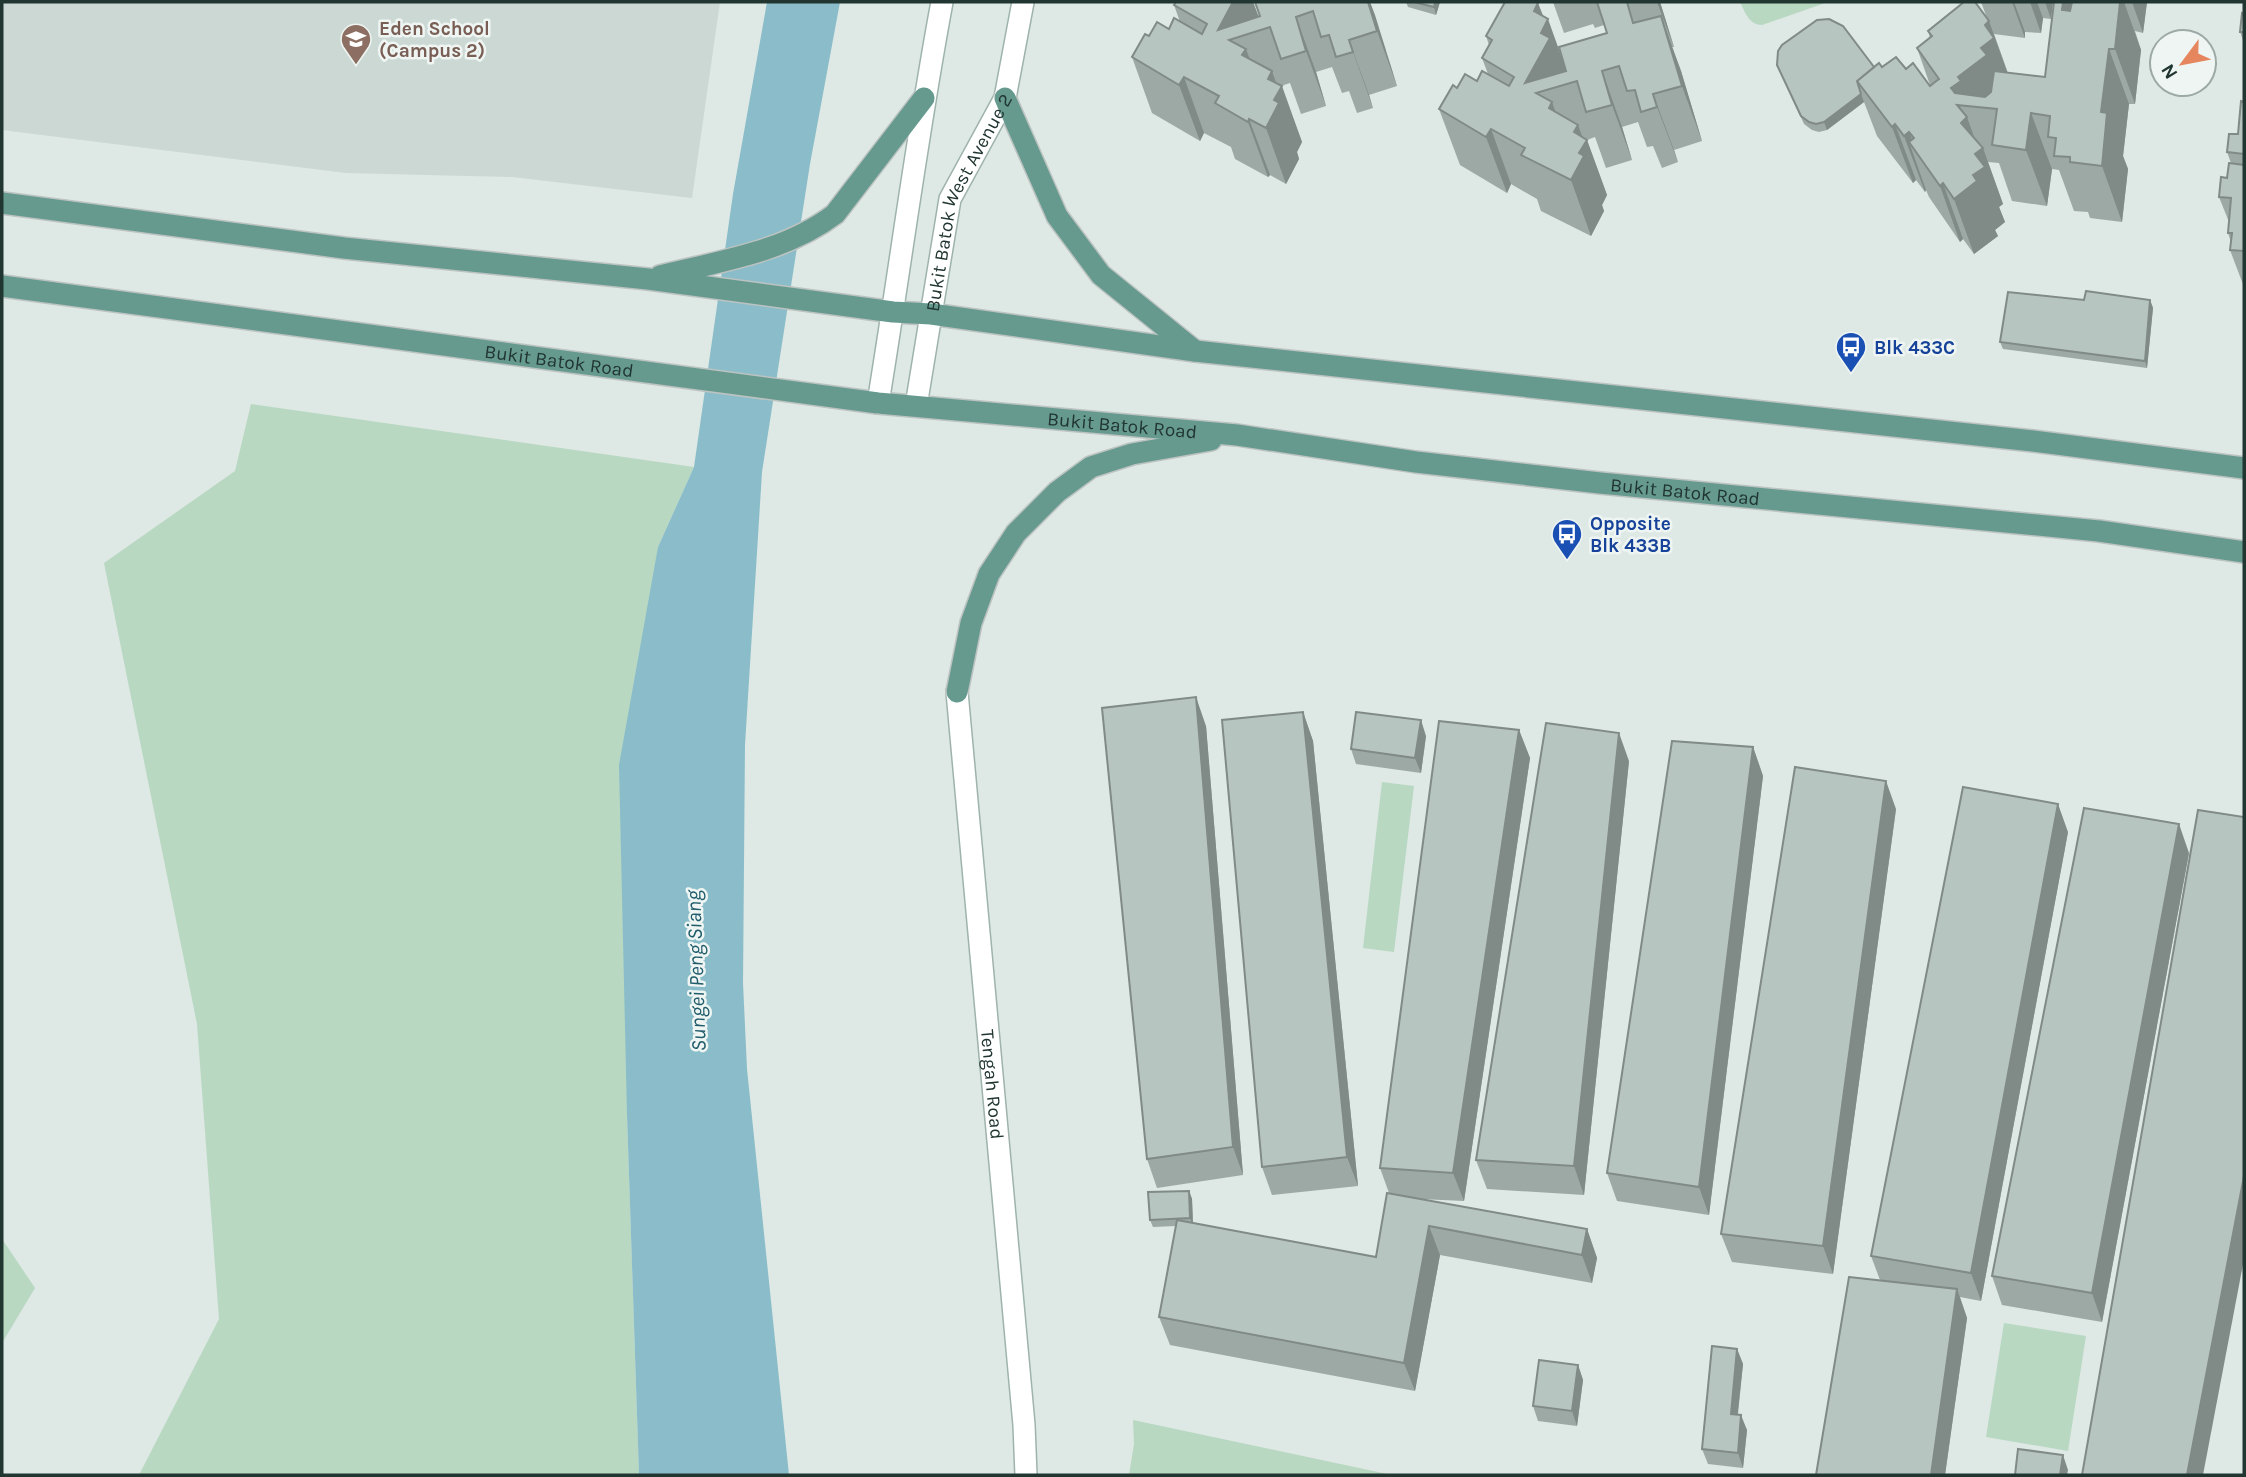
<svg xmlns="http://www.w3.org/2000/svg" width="2246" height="1477" font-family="Karla,sans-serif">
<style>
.built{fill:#ccd8d3}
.green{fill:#b8d8c2}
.water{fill:#8abdc9}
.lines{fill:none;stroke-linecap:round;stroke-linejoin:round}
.secondary-casing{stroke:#9eb3ac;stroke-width:24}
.primary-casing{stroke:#bcc3c1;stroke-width:24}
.secondary{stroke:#fff;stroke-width:21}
.primary{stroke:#669a8f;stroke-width:21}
.wall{fill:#9da9a5}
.shaded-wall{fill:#808a86}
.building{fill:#b7c5c0;stroke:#808a86;stroke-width:2}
.labels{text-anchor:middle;stroke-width:5;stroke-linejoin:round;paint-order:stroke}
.education-label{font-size:19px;font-weight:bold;fill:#785e54;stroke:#eef5f2;text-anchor:start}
.street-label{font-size:19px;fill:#213631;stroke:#eef5f2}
.transit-label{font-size:19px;font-weight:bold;fill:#164399;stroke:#eef5f2;text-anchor:start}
.water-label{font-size:21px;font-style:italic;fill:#215c6c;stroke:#eef5f2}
</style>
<rect width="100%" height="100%" fill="#dee8e4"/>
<path class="built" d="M2,2H720L692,198L512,177L346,173L2,130Z"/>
<g class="green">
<path d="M1740,2H1828L1762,25C1749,25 1745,12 1740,2Z"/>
<path d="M251,404L694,467L658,547L627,1115L639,1475H139L219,1319L197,1024L104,563L235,471Z"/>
<path d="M1382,782L1414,786L1394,952L1363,948Z"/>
<path d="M2,1239L35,1288L2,1343Z"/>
<path d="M2004,1323L2086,1336L2068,1451L1986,1437Z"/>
<path d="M1133,1420L1392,1475H1129L1134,1444Z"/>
</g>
<path class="water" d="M767,2H840L810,164L762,472L745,745L743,983L747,1069L789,1475H639L627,1115L619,765L658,547L694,467L733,194Z"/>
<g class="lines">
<g class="secondary-casing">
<g id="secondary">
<path d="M878,403C900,269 917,135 942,2"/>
<path id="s1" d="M916,406L950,199L1005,98L1023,2"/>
<path id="s2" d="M957,692L1024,1425L1026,1475"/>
</g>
</g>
<g class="primary-casing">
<g id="primary">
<path d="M1005,98L1057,216L1101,275L1195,351"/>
<path d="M2,203L344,248L648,279L893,312L931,314L1195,351L2033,441L2244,468"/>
<path d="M660,276C720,261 785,252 835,214L924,98"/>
<path id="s3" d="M2,286L878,403L1237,435L1416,462L1600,483L2099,531L2244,552"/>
<path d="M957,692L971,623L989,574L1016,533L1057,492L1091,467L1132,454L1211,440"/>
</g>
</g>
<use href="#secondary" class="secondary"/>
<use href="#primary" class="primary"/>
</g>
<g class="wall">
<path d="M1176,2H1253L1259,17L1260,16L1255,2H1370L1397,86L1369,95L1373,108L1357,113L1349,91L1342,93L1332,67L1316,72L1326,106L1301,114L1290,83L1281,86L1302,142L1297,152L1299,159L1286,184L1270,175L1268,177L1235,159L1231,147L1204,133L1200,141L1152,113L1132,57L1149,36L1169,29L1180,22L1174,5Z"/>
<path d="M1406,2H1440L1436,15L1408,7Z"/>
<path d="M1553,2H1660L1674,47H1672L1681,71L1702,141L1674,150L1678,162L1662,168L1653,146L1647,147L1638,122L1622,127L1632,160L1606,168L1595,137L1587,140L1607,195L1602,205L1604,211L1591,236L1541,211L1537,199L1511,184L1507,193L1460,165L1439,109L1457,88L1477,81L1488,74L1482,58L1489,45L1486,36L1543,16L1564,64L1607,33L1604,25L1595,28L1593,24L1564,33Z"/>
<path d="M1981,2H2053L2051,19L2043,18L2041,33L2025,32V38L1994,34L2008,73L2045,77L2054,2H2147L2143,33L2135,31L2141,50L2135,104H2129L2123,156L2128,169L2122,222L2090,218L2088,212L2074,211L2059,170L2052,169L2047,206L2012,201L1999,163L1988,162L2003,204L1999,207L2005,222L1995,230L1998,236L1974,254L1963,239L1960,242L1929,197L1926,190L1925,192L1916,180L1913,183L1877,136L1864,102L1827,130L1819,132L1812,130L1804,124L1777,65L1882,67L1906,69L1930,86V85L1917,48L1930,38L1928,31L1987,18Z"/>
<path d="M2244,14V43L2240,32Z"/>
<path d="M2244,102V287L2230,250L2231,242L2228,233L2229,222L2219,197L2227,178L2231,163L2227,152L2238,134Z"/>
<path d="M2084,300H2150L2153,308L2147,368L2003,349L2000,342Z"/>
<path d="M1303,712L1313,741L1358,1186L1272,1195L1262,1167Z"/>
<path d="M1206,726L1243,1175L1157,1188L1147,1159Z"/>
<path d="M1519,730L1530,758L1464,1201L1420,1199L1587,1229L1597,1258L1592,1283L1440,1255L1415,1391L1170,1345L1159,1317L1176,1226L1153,1227L1150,1220L1189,1191L1192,1199L1193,1223L1376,1257L1389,1193L1380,1168Z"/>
<path d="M1426,736L1421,773L1356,764L1351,749Z"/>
<path d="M1753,747L1763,776L1709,1215L1617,1201L1607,1173Z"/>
<path d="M1629,761L1584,1195L1487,1189L1476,1160Z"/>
<path d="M1896,809L1833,1274L1732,1262L1721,1234Z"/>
<path d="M2068,832L1981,1301L1960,1297L1967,1318L1945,1475H1816L1880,1280L1871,1256Z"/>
<path d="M2189,853L2102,1322L2002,1305L1992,1276Z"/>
<path d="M1737,1349L1743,1364L1738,1414L1747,1430L1743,1468L1708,1464L1702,1449Z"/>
<path d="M1578,1365L1583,1380L1577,1426L1538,1421L1533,1406Z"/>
</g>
<g class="shaded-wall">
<path d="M1233,2H1253L1260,21L1229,40L1218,30Z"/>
<path d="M1368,2H1370L1375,15L1397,86L1377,31Z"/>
<path d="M1435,2H1440L1436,15L1434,7Z"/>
<path d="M1657,2H1660L1674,47Z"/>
<path d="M2012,2H2014L2025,32V38Z"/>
<path d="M2030,2H2037L2043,18L2041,33Z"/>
<path d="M2045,2H2053L2051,19Z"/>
<path d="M2063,2H2090L2082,66L2062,10Z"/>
<path d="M2120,2H2124L2141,50L2135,104L2115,49Z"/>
<path d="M2132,2H2147L2143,33Z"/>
<path d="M1538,3L1546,23L1548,19L1568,75L1525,83L1534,11Z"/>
<path d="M1661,16L1681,71L1702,141L1682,86Z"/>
<path d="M1296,17L1316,72L1326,106L1306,51Z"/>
<path d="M1989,21L2009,77L1997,109L1957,105L1951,88L1958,77L1981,48L1985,25Z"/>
<path d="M1349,40L1369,95L1373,108L1353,52Z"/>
<path d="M1246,49L1266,104L1242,55Z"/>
<path d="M2109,49L2129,104L2123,156L2128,169L2122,222L2102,166L2101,112Z"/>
<path d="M1272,71L1279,91L1282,86L1302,142L1297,152L1299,159L1286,184L1266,128L1268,79Z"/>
<path d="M1602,71L1622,127L1632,160L1612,105Z"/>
<path d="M1184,77L1204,133L1200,141L1179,85Z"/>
<path d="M1653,94L1674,150L1678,162L1657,107Z"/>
<path d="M1861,94L1864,102L1827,130L1824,122Z"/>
<path d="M1552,102L1572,158L1549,108Z"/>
<path d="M2031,113L2052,169L2047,206L2026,150Z"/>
<path d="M1967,117L1979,151L1983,148L2003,204L1999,207L2005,222L1995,230L1998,236L1974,254L1954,199L1961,123Z"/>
<path d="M1249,119L1270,175L1268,177L1248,122Z"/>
<path d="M1895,124L1916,180L1913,183L1892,127Z"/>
<path d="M1578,125L1585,144L1587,140L1607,195L1602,205L1604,211L1591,236L1571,180L1574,132Z"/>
<path d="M1491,129L1511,184L1507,193L1486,137Z"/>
<path d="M1909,132L1918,154L1909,142L1926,190L1925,192L1904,136Z"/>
<path d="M1943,183L1963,239L1960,242L1940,186Z"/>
<path d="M2150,300L2153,308L2147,368L2145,361Z"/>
<path d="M1196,697L1206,726L1243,1175L1233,1147Z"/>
<path d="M1303,712L1313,741L1358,1186L1347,1157Z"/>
<path d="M1421,720L1426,736L1421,773L1415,758Z"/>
<path d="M1519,730L1530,758L1464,1201L1453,1173Z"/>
<path d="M1619,733L1629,761L1584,1195L1574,1166Z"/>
<path d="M1753,747L1763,776L1709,1215L1699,1187Z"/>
<path d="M1886,781L1896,809L1833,1274L1823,1246Z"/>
<path d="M2058,804L2068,832L1981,1301L1971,1273Z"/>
<path d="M2179,824L2189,853L2102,1322L2092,1293Z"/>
<path d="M2244,1176V1259L2203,1475H2187Z"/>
<path d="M1189,1191L1192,1199L1193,1226L1190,1218Z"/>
<path d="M1429,1226L1440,1255L1415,1391L1404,1363Z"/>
<path d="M1587,1229L1597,1258L1592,1283L1582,1255Z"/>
<path d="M1957,1289L1967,1318L1945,1475H1931Z"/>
<path d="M1737,1349L1743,1364L1736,1429L1731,1414Z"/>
<path d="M1578,1365L1583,1380L1577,1426L1572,1411Z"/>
<path d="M1741,1415L1747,1430L1743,1468L1738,1453Z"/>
<path d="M2063,1455L2068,1470L2067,1475H2060Z"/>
</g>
<g class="building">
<path d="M1176,2H1233L1218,30L1260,16L1255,2H1368L1377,31L1349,40L1353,52L1336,57L1329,35L1321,37L1313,11L1296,17L1306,51L1281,59L1270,27L1229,40L1246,49L1242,55L1272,71L1268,79L1282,86L1274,100L1279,103L1266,128L1249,119L1248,122L1215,103L1219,96L1184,77L1179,85L1132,57L1145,34L1149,36L1157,22L1169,29L1174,18L1202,34L1207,24L1174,5Z"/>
<path d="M1414,2H1435L1434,7Z"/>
<path d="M1505,2H1536L1538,3L1534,11L1548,19L1541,33L1550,38L1525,83L1566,71L1559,47L1607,33L1597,2H1627L1633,23L1661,16L1682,86L1653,94L1657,107L1641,112L1635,90L1627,91L1619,66L1602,71L1612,105L1586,112L1577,81L1536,93L1552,102L1549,108L1578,125L1574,132L1587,140L1579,153L1584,156L1571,180L1521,155L1525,148L1491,129L1486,137L1439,109L1453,85L1457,88L1465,74L1477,81L1482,71L1509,86L1514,77L1482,58L1492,40L1486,36Z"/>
<path d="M1964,2H1975L1989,21L1985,25L1994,38L1981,48L1987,55L1958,77L1961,81L1951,88L1955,93L1985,97L1991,92L1994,71L2045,77L2054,2H2063L2062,10L2070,11L2072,2H2120L2115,49H2109L2101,112L2107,113L2102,166L2070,162V157L2054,156L2056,138L2048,137L2050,116L2031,113L2026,150L1992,145L1997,109L1957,105L1967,117L1961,123L1983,148L1975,154L1985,167L1973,175L1977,181L1954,199L1943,183L1940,186L1909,142L1914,138L1909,132L1904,136L1895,124L1892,127L1857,81L1879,63L1882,67L1896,57L1906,69L1913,63L1930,86L1935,82L1939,79L1917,48L1932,36L1928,31Z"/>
<path d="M2242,13L2244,14V32H2240Z"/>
<path d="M1829,19L1843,26L1874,67L1857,81L1861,94L1824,122L1816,124L1809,122L1801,116L1777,65L1778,51L1782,45L1817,20Z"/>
<path d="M2241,101L2244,102V154L2227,152L2229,134H2238Z"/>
<path d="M2229,163L2244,165V251L2230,250L2232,233H2228L2231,198L2219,197L2221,177L2227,178Z"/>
<path d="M2086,291L2150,300L2145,361L2000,342L2008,292L2084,300Z"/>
<path d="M1196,697L1233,1147L1147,1159L1102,708Z"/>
<path d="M1303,712L1347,1157L1262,1167L1222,720Z"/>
<path d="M1356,712L1421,720L1415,758L1351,749Z"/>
<path d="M1439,721L1519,730L1453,1173L1380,1168Z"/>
<path d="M1546,723L1619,733L1574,1166L1476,1160Z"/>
<path d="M1672,741L1753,747L1699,1187L1607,1173Z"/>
<path d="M1795,767L1886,781L1823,1246L1721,1234Z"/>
<path d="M1963,787L2058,804L1971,1273L1871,1256Z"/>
<path d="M2084,808L2179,824L2092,1293L1992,1276Z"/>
<path d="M2198,810L2244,817V1176L2187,1475H2082Z"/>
<path d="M1189,1191L1190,1218L1150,1220L1148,1192Z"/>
<path d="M1387,1193L1587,1229L1582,1255L1429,1226L1404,1363L1159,1317L1177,1220L1376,1257Z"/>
<path d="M1849,1277L1957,1289L1931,1475H1816Z"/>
<path d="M1712,1346L1737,1349L1731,1414L1741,1415L1738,1453L1702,1449Z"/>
<path d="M1539,1360L1578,1365L1572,1411L1533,1406Z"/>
<path d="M2018,1449L2063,1455L2060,1475H2015Z"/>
</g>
<defs>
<g id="school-pin" transform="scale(1.575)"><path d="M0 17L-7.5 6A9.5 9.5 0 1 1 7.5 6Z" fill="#8d6e63" stroke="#eef5f2"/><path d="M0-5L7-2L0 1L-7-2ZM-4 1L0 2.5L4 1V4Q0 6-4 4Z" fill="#fff"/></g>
<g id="bus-pin" transform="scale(1.575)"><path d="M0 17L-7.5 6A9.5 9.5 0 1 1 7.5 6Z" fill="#1a4fb4" stroke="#eef5f2"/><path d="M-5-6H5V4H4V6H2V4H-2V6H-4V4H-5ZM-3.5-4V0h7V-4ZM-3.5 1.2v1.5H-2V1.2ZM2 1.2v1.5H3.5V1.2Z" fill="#fff"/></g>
</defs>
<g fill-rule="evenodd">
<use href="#school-pin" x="356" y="39"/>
<use href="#bus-pin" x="1851" y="347"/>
<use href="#bus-pin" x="1567" y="534"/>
</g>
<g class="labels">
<g class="education-label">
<text x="379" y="35">Eden School<tspan x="379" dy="22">(Campus 2)</tspan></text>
</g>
<g class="street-label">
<text dy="7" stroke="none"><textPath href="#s1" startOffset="212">Bukit Batok West Avenue 2</textPath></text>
<text dy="7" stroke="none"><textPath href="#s3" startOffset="562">Bukit Batok Road</textPath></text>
<text dy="7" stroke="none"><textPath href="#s3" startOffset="1129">Bukit Batok Road</textPath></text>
<text dy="7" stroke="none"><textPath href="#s3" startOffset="1696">Bukit Batok Road</textPath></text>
<text dy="7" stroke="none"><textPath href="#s2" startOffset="394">Tengah Road</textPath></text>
</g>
<g class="transit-label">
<text x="1874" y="354">Blk 433C</text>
<text x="1590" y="530">Opposite<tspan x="1590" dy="22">Blk 433B</tspan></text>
</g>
<g class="water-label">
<text transform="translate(696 971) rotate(-92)" y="7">Sungei Peng Siang</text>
</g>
</g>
<rect width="2246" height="1477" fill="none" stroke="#213631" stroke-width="7"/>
<g transform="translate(2183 63) rotate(238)"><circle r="33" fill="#eef5f2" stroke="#9ca9a5" stroke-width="2"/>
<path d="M0-5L12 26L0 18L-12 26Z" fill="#e5865f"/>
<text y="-10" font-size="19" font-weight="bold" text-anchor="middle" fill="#213631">N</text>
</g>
</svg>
